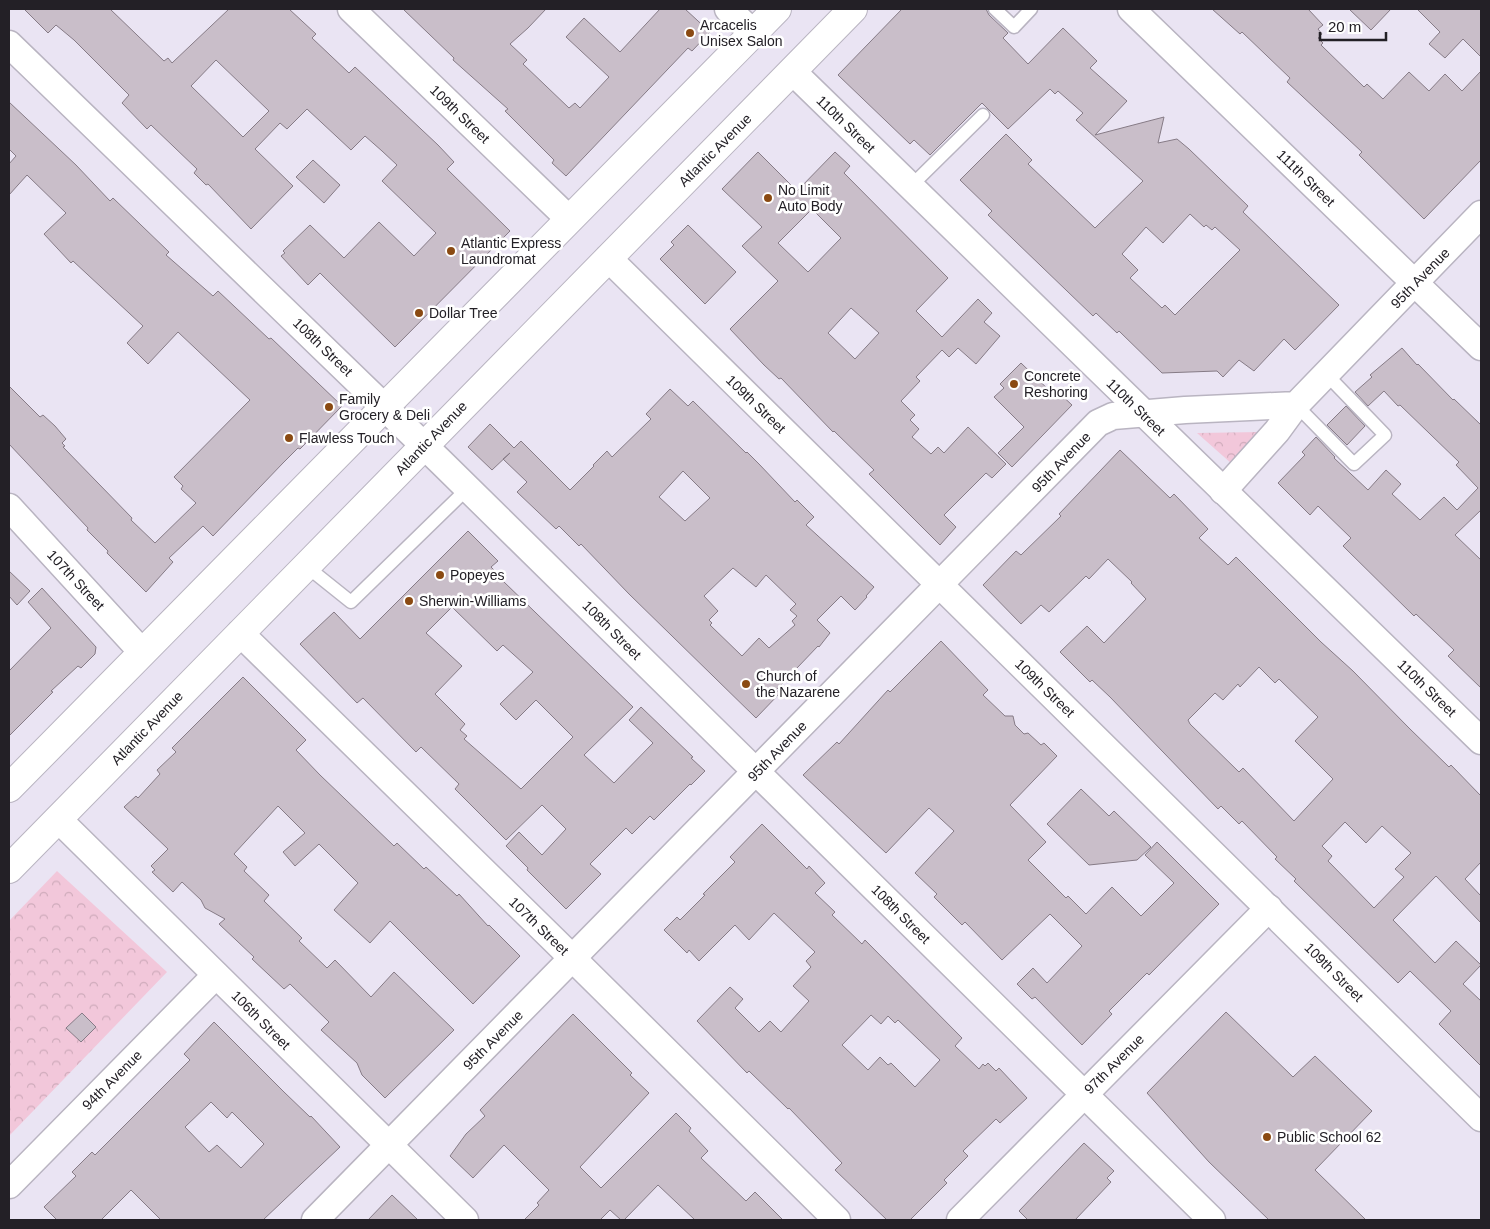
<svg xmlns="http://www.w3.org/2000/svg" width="1490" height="1229" font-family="Arial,sans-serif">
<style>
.park{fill:url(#park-crowns)}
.building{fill:#c9bec9;stroke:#867b86;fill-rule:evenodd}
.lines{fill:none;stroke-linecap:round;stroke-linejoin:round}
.service-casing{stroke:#b9b4c1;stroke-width:15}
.minor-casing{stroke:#b9b4c1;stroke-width:29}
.primary-casing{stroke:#b9b4c1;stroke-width:30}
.service{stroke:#fff;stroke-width:12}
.minor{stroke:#fff;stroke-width:26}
.primary{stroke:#fff;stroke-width:28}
.poi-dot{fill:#8a4a12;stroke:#fff;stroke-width:2}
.labels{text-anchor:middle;stroke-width:5;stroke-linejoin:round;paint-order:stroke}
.poi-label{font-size:14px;fill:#232026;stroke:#fff;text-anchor:start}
.street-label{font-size:14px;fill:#232026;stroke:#fff}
</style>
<defs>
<pattern id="park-crowns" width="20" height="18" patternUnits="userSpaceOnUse" patternTransform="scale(1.25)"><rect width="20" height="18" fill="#f2c7da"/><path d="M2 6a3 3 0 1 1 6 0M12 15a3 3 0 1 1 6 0" fill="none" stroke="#cfabbb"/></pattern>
</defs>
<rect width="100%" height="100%" fill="#eae4f3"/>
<g class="park">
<path d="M1261,432L1232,464L1197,433Z"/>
<path d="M57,871L167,972L9,1136V921Z"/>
</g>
<g class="building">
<path d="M24,9H110L164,61L168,58L172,63L229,9H289L316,34L312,38L349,73L355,67L438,145L454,162L447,169L510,231L395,347L320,273L308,285L281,256L285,253L283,251L310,225L344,258L379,222L414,256L436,233L382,181L397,165L382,151L365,136L351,150L307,109L287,129L280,123L255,149L293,186L251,229L208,184L206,185L194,173L197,169L151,125L147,129L122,103L129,95L74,40L56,25L48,33ZM216,60L269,111L243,137L191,86Z"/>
<path d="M403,9H546L528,28L510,44L527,60L523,64L569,108L575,103L580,108L609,77L566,37L584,18L620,52L660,9H685L710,32L692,51L688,48L566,176L552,163L554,160L505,111L508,109L453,60L454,58Z"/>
<path d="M902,9H986L989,15L1008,33L1003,38L1028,64L1063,28L1097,61L1090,68L1127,101L1095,135L1164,117L1158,143L1177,139L1189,149L1248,206L1243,212L1339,305L1295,350L1284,339L1254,371L1239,360L1223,377L1217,371L1162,373L1119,331L1117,333L1096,313L1093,316L988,215L992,211L960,180L1006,134L1032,160L1028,164L1095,228L1143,181L1076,120L1083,113L1058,91L1055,94L1050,89L1008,129L982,103L930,155L914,140L910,144L838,75ZM1190,214L1204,227L1206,225L1212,230L1215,227L1240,250L1175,315L1165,305L1162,308L1130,278L1138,270L1122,254L1146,227L1163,243Z"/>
<path d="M1212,9H1308L1323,25L1318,29L1322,34L1318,38L1323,43L1321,45L1364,87L1367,84L1383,99L1409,72L1429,91L1445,74L1462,91L1481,71V160L1424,219L1359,155L1362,152L1287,82L1290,78L1242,32L1240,34Z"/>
<path d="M1349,9H1391L1371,30Z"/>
<path d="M1417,9H1481V57L1463,39L1445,58L1429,44L1440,32Z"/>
<path d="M9,102L76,165L110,201L113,198L169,252L166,255L213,296L218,291L269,339L271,338L342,406L300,449L298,448L283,463L213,536L203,526L169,558L173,562L146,592L107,553L108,551L87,530L88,528L9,444V386L40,417L43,415L55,426L66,439L62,443L65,446L63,447L132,518L131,520L155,543L196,503L181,489L183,486L174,477L250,400L178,332L148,364L127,343L143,326L73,261L71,263L44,234L66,213L27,175L9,195V164L16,156L9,149Z"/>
<path d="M758,152L797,191L835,152L850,166L844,173L948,278L916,311L942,337L978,299L992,313L984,322L1000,336L976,364L958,348L949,357L942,350L916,377L920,381L901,401L915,415L910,420L919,429L912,437L931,454L938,447L944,453L968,427L1006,464L992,478L986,473L944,515L956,527L940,545L869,474L874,470L834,431L833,432L781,378L779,379L764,365L730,329L778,281L742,246L762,227L722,189ZM812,209L841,238L808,272L778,243ZM851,308L879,333L855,359L828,333Z"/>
<path d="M313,160L340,185L324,203L296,177Z"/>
<path d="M688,225L736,272L705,304L660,259L674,245L671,242Z"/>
<path d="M1402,348L1417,365L1418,364L1453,400L1454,399L1481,425V510L1455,535L1481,560V688L1448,656L1454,650L1416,614L1414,616L1343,546L1351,538L1318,506L1310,515L1278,483L1305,455L1302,452L1316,437L1335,457L1334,458L1368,490L1386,470L1401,484L1392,494L1420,520L1444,497L1457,510L1478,488L1456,465L1459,462L1400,405L1398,406L1384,391L1368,406L1355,392L1372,377L1370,375Z"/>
<path d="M1021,363L1055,396L1058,392L1072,405L1012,467L998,453L1024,427L994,397L1004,388L1000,384Z"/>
<path d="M670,389L688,406L693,401L746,453L747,452L759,464L795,502L797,500L814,517L806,525L874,587L866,596L867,597L855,610L841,596L817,620L830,633L819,647L818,646L776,690L780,693L756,718L629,594L581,544L579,546L559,526L556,529L517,492L527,482L503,459L510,453L492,470L468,447L490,424L514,448L521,441L570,490L594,466L593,465L607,451L612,457L651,419L646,414ZM683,471L710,498L685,521L659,497ZM733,568L756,587L766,575L796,604L790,610L797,616L792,621L795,625L769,648L759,638L742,656L710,625L712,623L709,620L718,611L704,596Z"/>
<path d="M1346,406L1365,426L1347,445L1327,425Z"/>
<path d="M1120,450L1170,498L1174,494L1208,529L1199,538L1228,565L1236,557L1321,642L1353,671L1409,728L1449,767L1451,765L1481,796V862L1465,879L1481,896V923L1436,876L1393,920L1435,963L1456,941L1481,965L1463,984L1481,1001V1066L1439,1024L1451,1011L1410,971L1398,983L1294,881L1296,879L1275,859L1277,857L1242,821L1239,824L1221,806L1218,809L1110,697L1092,680L1090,682L1060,652L1087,626L1104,643L1146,599L1131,583L1132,582L1108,559L1089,579L1086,576L1049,612L1041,605L1021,624L983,585L1016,551L1021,555L1061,516L1059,514ZM1259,667L1275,683L1279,679L1318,717L1295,741L1333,779L1294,821L1243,768L1239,772L1190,724L1188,720L1215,693L1223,700L1238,684L1240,687ZM1345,822L1366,843L1382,826L1411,853L1395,869L1404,877L1374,908L1328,861L1332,856L1322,846Z"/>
<path d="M468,531L498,561L491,567L504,580L503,581L633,707L584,755L614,783L653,743L629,720L641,707L693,757L691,758L705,771L691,785L690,784L654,820L650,816L632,834L626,828L590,864L601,874L566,909L527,870L528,868L506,846L519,832L542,855L566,829L542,805L506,840L455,789L459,784L421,747L416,752L363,698L357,703L300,644L334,612L360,639ZM452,607L497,651L503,645L533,672L500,704L516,720L536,700L573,737L521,789L464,739L467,736L460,730L465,724L435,694L462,666L426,633Z"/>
<path d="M9,571L30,591L17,605L9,596Z"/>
<path d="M42,588L96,647L95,654L81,668L78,666L51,691L53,692L9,736V671L51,628L28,602Z"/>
<path d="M941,641L988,690L983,695L1005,716H1013L1015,725L1024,734L1028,733L1041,745L1044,743L1057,756L1010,805L1046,842L1028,860L1066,898L1068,896L1086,914L1112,887L1141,916L1174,883L1145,855L1157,842L1219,904L1149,975L1147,973L1109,1011L1112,1014L1082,1045L1035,997L1032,999L1017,984L1033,968L1047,983L1082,946L1050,914L1002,960L965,922L962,925L934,897L937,894L915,873L954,831L929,808L886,853L803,775L837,742L839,744L888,690L890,692Z"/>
<path d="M243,677L306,740L296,750L320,775L394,846L397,843L424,869L426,867L457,896L459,894L488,926L489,925L520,956L473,1004L390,921L370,943L334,910L358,883L319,844L295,866L283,852L305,833L278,806L234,854L247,867L244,871L269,895L264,901L302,938L299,941L327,968L335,960L371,997L394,972L454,1030L385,1098L362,1075L357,1063L321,1030L329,1022L290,984L284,989L252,959L254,957L219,924L225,919L205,908L201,900L182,882L173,892L152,872L155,870L151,866L168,849L124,807L136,796L138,798L160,774L157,770L176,752L172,748Z"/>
<path d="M1081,789L1109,816L1114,811L1151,847L1137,860L1089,865L1047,824Z"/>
<path d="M762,824L807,869L809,866L825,883L815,893L835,912L832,915L862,944L865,940L962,1038L955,1046L979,1069L983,1064L985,1066L988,1063L996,1071L999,1068L1027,1098L1000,1123L996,1119L963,1151L968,1156L944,1180L947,1183L910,1220H887L835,1170L842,1163L789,1108L788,1109L749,1071L747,1073L697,1021L730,987L743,999L735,1008L759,1032L770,1021L781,1032L809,1001L793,986L811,967L806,961L815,952L774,913L749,940L735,925L699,961L689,950L687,953L664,930L677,917L680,920L705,895L703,894L735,862L730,857ZM871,1015L881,1024L888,1016L895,1023L898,1020L940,1060L915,1087L891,1063L888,1065L880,1057L868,1070L842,1045Z"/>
<path d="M1226,1012L1293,1077L1315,1056L1372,1111L1315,1170L1366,1220H1269L1209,1162L1147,1093Z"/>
<path d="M82,1013L96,1027L81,1042L66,1028Z"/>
<path d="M573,1014L632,1073L630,1075L649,1093L580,1167L601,1188L676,1113L691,1128L689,1131L708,1151L701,1158L746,1201L755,1192L783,1220H695L658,1185L624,1220H621L610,1210L600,1220H524L539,1205L537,1203L549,1190L504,1145L473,1178L450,1156L466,1134L485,1116L480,1110Z"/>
<path d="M214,1022L284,1092L310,1117L311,1116L340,1147L263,1220H161L131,1190L101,1220H57L44,1207L76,1176L72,1172L92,1152L95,1155L190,1060L184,1054ZM211,1102L227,1118L232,1112L264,1144L241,1168L217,1145L209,1152L185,1127Z"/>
<path d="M1084,1143L1114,1171L1107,1178L1111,1182L1075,1220H1028L1019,1211Z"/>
<path d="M392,1195L418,1220H368Z"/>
</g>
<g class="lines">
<g class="service-casing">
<g id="service">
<path d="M995,9L1014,27L1031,9"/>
<path d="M910,187L983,115"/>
<path d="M1296,405L1354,464L1385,435L1326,374"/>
<path d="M306,566L351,602L468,488"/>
</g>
</g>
<g class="minor-casing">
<g id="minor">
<path d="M351,9L569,219"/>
<path d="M728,9L753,33"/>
<path d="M1131,9L1481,347"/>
<path d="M9,44L441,462L1212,1220"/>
<path d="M792,71L1481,741"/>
<path d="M608,258L1481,1118"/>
<path d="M1223,491L1277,431L1296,405"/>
<path d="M9,507L142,652"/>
<path d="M240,633L554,940L837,1220"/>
<path d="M58,819L465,1220"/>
<path d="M9,1185L216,975"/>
<path d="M315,1220L1098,423L1113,416L1185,410L1296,405L1481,214"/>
<path d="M960,1220L1269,908"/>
</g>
</g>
<g class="primary-casing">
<g id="primary">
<path d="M9,788L777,9"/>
<path d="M9,869L853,9"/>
</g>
</g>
<use href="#service" class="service"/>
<use href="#minor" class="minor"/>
<use href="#primary" class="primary"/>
</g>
<g class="poi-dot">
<circle cx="690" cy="33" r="5"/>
<circle cx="768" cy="198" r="5"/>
<circle cx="451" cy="251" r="5"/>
<circle cx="419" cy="313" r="5"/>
<circle cx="1014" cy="384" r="5"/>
<circle cx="329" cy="407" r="5"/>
<circle cx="289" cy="438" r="5"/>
<circle cx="440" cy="575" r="5"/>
<circle cx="409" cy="601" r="5"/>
<circle cx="746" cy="684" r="5"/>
<circle cx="1267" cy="1137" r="5"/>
</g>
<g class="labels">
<g class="poi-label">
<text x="700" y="30">Arcacelis<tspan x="700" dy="16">Unisex Salon</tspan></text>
<text x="778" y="195">No Limit<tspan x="778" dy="16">Auto Body</tspan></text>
<text x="461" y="248">Atlantic Express<tspan x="461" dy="16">Laundromat</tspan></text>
<text x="429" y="318">Dollar Tree</text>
<text x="1024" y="381">Concrete<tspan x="1024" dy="16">Reshoring</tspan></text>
<text x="339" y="404">Family<tspan x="339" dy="16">Grocery &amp; Deli</tspan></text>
<text x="299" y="443">Flawless Touch</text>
<text x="450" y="580">Popeyes</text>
<text x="419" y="606">Sherwin-Williams</text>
<text x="756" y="681">Church of<tspan x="756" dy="16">the Nazarene</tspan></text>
<text x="1277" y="1142">Public School 62</text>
</g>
<g class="street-label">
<text transform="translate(460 114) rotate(44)" y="5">109th Street</text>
<text transform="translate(846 124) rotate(44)" y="5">110th Street</text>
<text transform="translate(715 150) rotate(-45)" y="5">Atlantic Avenue</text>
<text transform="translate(1306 178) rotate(44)" y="5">111th Street</text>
<text transform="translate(1420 278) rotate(-46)" y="5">95th Avenue</text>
<text transform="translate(323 347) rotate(44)" y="5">108th Street</text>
<text transform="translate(756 404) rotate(44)" y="5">109th Street</text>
<text transform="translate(1136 407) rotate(44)" y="5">110th Street</text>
<text transform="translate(431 438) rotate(-46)" y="5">Atlantic Avenue</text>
<text transform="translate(1061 462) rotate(-46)" y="5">95th Avenue</text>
<text transform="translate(76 580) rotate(47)" y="5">107th Street</text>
<text transform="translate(612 630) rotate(45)" y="5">108th Street</text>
<text transform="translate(1045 688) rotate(44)" y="5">109th Street</text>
<text transform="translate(1427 688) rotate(44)" y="5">110th Street</text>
<text transform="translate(147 728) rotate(-46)" y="5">Atlantic Avenue</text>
<text transform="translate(777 751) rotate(-46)" y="5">95th Avenue</text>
<text transform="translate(901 914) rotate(45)" y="5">108th Street</text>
<text transform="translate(539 926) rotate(44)" y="5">107th Street</text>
<text transform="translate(1334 972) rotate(45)" y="5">109th Street</text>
<text transform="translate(261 1020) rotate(45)" y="5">106th Street</text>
<text transform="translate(493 1040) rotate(-45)" y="5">95th Avenue</text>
<text transform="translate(1114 1064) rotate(-45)" y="5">97th Avenue</text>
<text transform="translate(112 1080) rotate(-45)" y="5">94th Avenue</text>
</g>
</g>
<rect width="1490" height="1229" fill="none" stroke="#232026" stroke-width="20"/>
<path d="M1320 32v8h66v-8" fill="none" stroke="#232026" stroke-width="2.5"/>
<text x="1328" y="32" font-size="15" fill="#232026" stroke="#ffffff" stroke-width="4" paint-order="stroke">20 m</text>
</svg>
